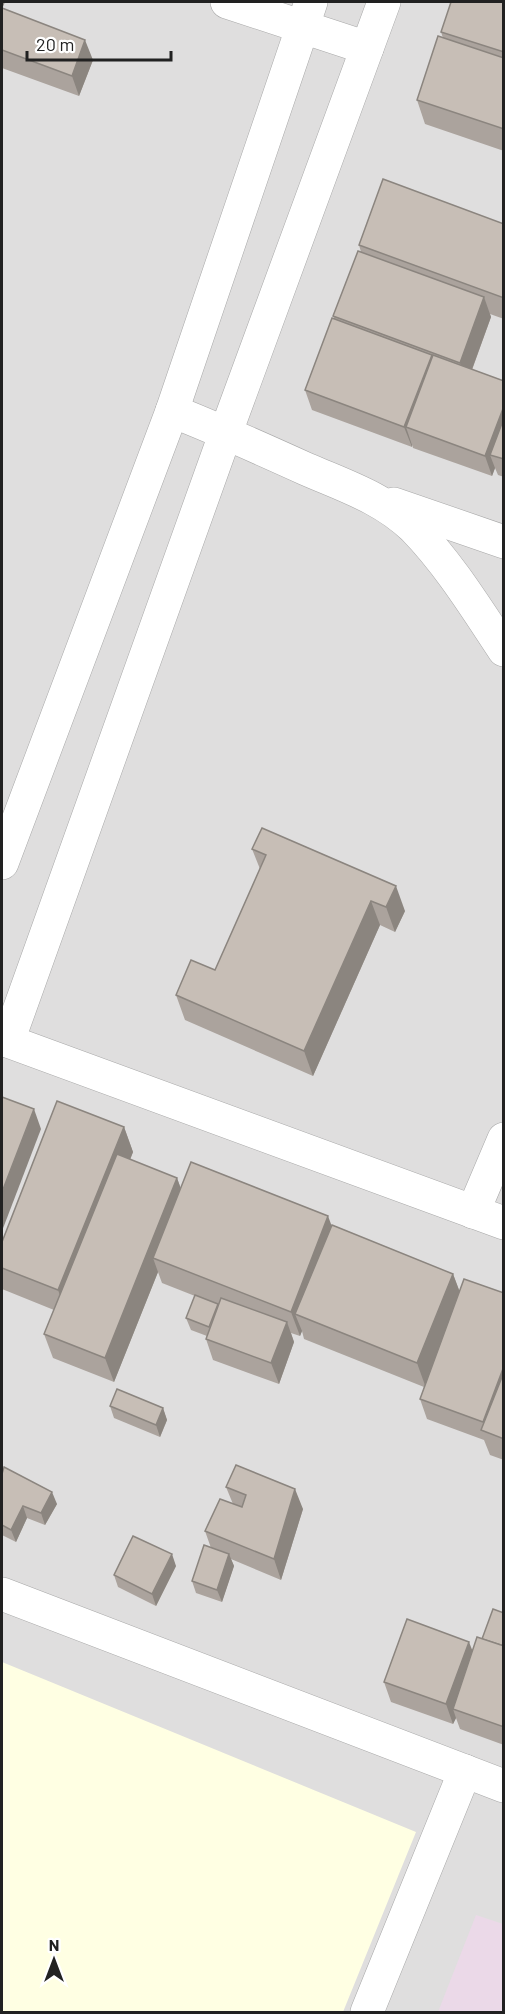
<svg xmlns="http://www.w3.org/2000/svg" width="505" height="2014" font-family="Barlow,sans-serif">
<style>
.residential{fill:#dfdede}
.industrial{fill:#ebd9e8}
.education{fill:#ffffe3}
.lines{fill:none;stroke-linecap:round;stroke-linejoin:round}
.minor-casing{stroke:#a8a8a8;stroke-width:34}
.tertiary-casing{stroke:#a8a8a8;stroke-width:34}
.minor{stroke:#fff;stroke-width:33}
.tertiary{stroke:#fff;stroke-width:33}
.wall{fill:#aba39d}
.shaded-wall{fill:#8b857f}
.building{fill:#c7beb6;stroke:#8b857f;stroke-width:1.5}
</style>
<rect width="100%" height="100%" fill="#f2eee7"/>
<rect class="residential" x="2" y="2" width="501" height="2010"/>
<path class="industrial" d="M476,1915L503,1924V2012H438Z"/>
<path class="education" d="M2,1662L416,1832L343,2012H2Z"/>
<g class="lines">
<g class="minor-casing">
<g id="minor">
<path d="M172,411C218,429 262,449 306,469C345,486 383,498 414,528C449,564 476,608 504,650"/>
<path d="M394,504L504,542"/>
<path d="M2,1039L504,1223"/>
<path d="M473,1212L504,1139"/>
<path d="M367,2012L465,1771"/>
</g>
</g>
<g class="tertiary-casing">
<g id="tertiary">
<path d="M227,2L367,48"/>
<path d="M2,863L172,411L311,2"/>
<path d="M8,1041L226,432L384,2"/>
<path d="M2,1594L504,1786"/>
</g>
</g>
<use href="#minor" class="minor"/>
<use href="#tertiary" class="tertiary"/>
</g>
<g class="wall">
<path d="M2,2V9L93,60L79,96L2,68Z"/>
<path d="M504,2V151L425,124L417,100L443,38L441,32Z"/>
<path d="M504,224V319L490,314L491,317L472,370L504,381V477L498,475L495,468L492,476L413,448L412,445V447L312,410L305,390L334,318L333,316L361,252L359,245Z"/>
<path d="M252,849L405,911L395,932L380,925L313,1076L185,1020L176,995L215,970L260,869Z"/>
<path d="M124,1127L133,1152L130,1160L177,1178L181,1189L332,1226L453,1274L459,1290L504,1293V1460L490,1455L484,1440L427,1419L420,1399L424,1387L304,1339L302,1331L300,1336L291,1333L294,1342L279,1384L213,1360L206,1339L207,1336L191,1330L186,1318L195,1296L162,1283L158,1272L114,1382L53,1358L44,1334L54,1310L2,1289V1242Z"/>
<path d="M110,1406L163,1408L167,1420L160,1437L114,1418Z"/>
<path d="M2,1474L57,1504L45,1525L27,1518L16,1542L2,1535Z"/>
<path d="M226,1487L303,1509L281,1580L231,1559L234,1566L222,1602L196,1593L192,1581L211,1548L205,1531L233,1504Z"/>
<path d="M176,1566L156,1606L118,1587L114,1575Z"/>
<path d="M504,1613V1745L460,1729L456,1718L453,1724L391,1702L384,1682L473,1651Z"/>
</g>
<g class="shaded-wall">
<path d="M2,2H5L2,9Z"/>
<path d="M85,40L93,60L79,96L72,76Z"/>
<path d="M484,297L491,317L467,383L460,363Z"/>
<path d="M432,355L439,375L406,427L412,445V447L404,427Z"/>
<path d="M504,406V446L490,455L495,468L492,476L485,456Z"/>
<path d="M396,886L405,911L395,932L386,907Z"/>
<path d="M371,901L380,925L313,1076L304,1051Z"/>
<path d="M34,1109L41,1129L2,1231V1192Z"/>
<path d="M124,1127L133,1152L67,1315L58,1290Z"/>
<path d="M177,1178L186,1203L153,1258L158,1272L114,1382L105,1358Z"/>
<path d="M328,1216L337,1240L295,1314L302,1331L300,1336L291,1312Z"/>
<path d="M453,1274L462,1298L426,1388L417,1363Z"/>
<path d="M287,1322L294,1342L279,1384L271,1363Z"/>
<path d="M504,1366V1406L487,1433L483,1422Z"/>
<path d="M163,1408L167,1420L160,1437L156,1425Z"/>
<path d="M295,1489L303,1509L281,1580L274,1559Z"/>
<path d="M52,1492L57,1504L45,1525L41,1513Z"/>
<path d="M23,1506L27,1518L16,1542L11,1530Z"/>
<path d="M172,1554L176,1566L156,1606L152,1594Z"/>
<path d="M229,1554L234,1566L222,1602L217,1590Z"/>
<path d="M469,1642L477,1662L453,1709L456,1718L453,1724L446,1704Z"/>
</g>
<g class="building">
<path d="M451,2H504V52L441,32Z"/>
<path d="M2,8L85,40L72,76L2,50Z"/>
<path d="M438,36L504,58V129L417,100Z"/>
<path d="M383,179L504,224V298L359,245Z"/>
<path d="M358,251L484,297L460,363L333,316Z"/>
<path d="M332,318L432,355L404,427L305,390Z"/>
<path d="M433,355L504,381V406L485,456L406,427Z"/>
<path d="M504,418V459L490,455Z"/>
<path d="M262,828L396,886L386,907L371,901L304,1051L176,995L191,960L215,970L266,855L252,849Z"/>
<path d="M2,1097L34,1109L2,1192Z"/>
<path d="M57,1101L124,1127L58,1290L2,1268V1242Z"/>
<path d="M117,1154L177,1178L105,1358L44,1334Z"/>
<path d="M191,1162L328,1216L291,1312L153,1258Z"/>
<path d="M332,1225L453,1274L417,1363L295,1314Z"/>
<path d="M464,1279L504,1293V1366L483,1422L420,1399Z"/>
<path d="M195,1295L218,1304L209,1327L186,1318Z"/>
<path d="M221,1298L287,1322L271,1363L206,1339Z"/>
<path d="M504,1372V1439L481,1430Z"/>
<path d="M117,1389L163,1408L156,1425L110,1406Z"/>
<path d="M236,1465L295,1489L274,1559L205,1531L220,1499L242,1507L246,1495L226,1487Z"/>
<path d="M4,1467L52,1492L41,1513L23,1506L11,1530L2,1525V1474Z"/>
<path d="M133,1536L172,1554L152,1594L114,1575Z"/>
<path d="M204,1545L229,1554L217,1590L192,1581Z"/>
<path d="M493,1609L504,1613V1646L482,1639Z"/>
<path d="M407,1619L469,1642L446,1704L384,1682Z"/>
<path d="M477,1637L504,1646V1727L453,1709Z"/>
</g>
<rect width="505" height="2014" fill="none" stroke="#212121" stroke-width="6"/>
<g transform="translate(54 1960)" stroke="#ffffff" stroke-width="4.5" paint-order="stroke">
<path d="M0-4.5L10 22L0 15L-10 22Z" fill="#212121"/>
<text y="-9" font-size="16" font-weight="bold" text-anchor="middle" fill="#212121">N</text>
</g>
<path d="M27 51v9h144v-9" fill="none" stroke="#212121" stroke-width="3"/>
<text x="36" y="51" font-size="18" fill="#212121" stroke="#ffffff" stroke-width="4.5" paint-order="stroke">20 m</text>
</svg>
